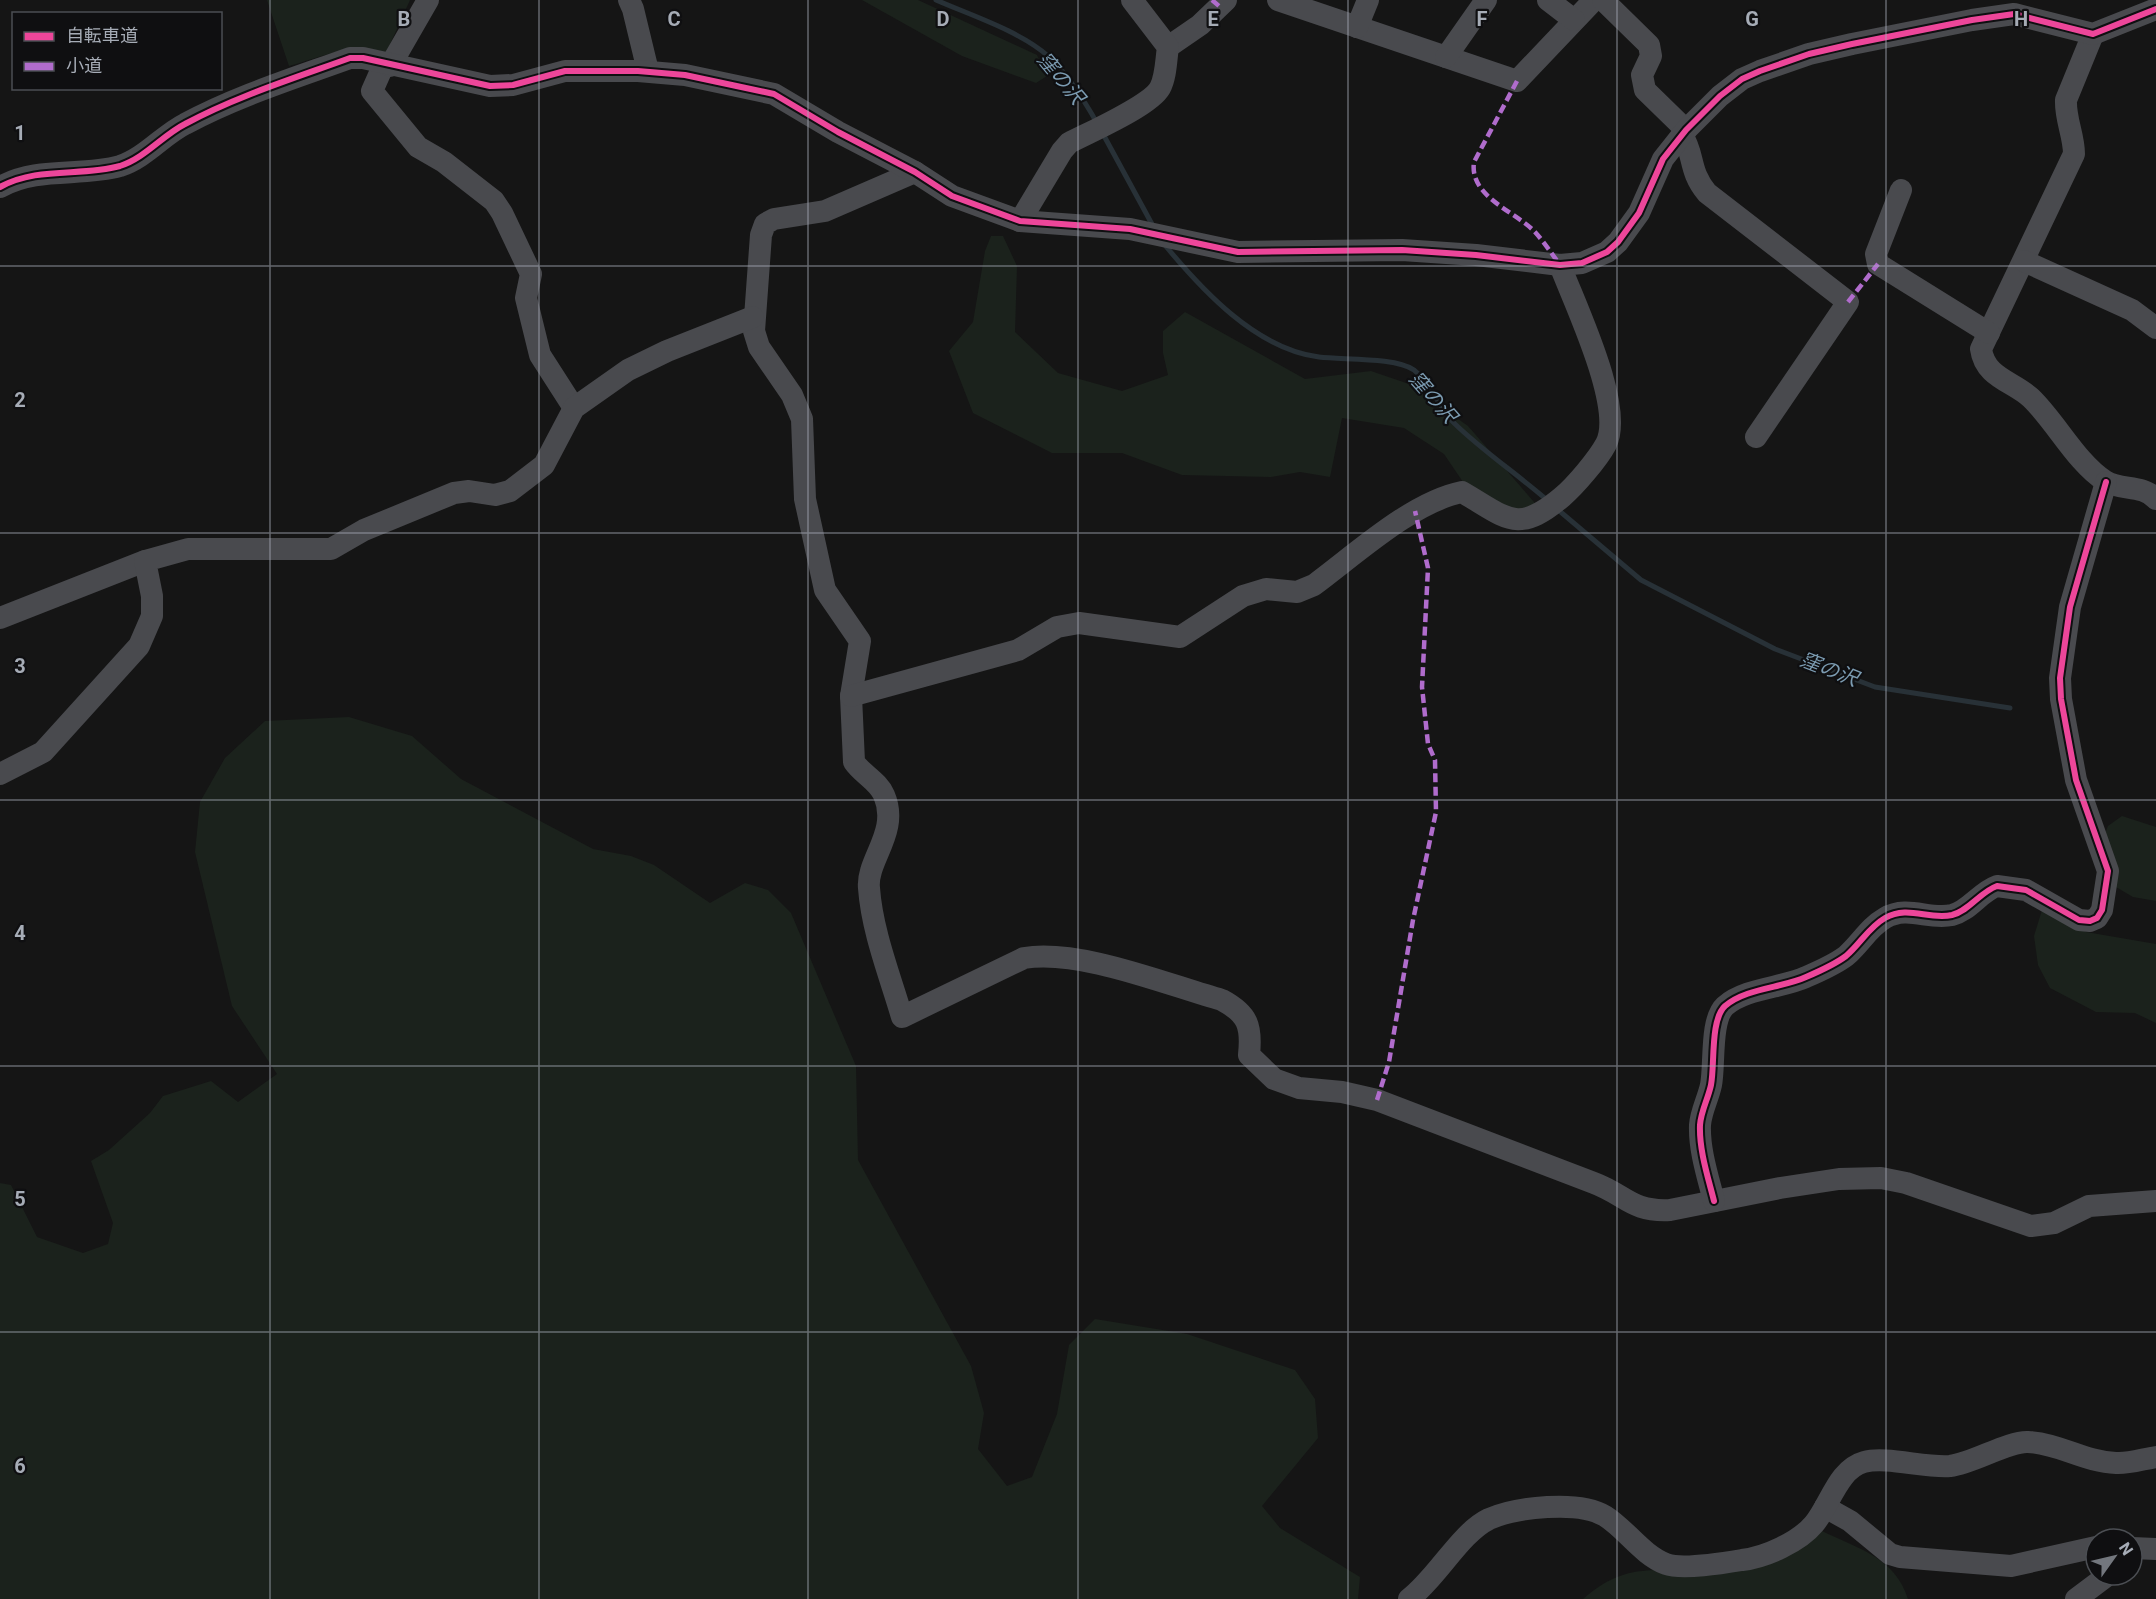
<svg xmlns="http://www.w3.org/2000/svg" width="2156" height="1599" font-family="Roboto,'Noto Sans JP',sans-serif">
<style>
.green{fill:#1b221c}
.lines{fill:none;stroke-linecap:round;stroke-linejoin:round}
.stream{stroke:#283137;stroke-width:5}
.minor{stroke:#494a4e;stroke-width:22}
.quiet{stroke:#b06ccc;stroke-width:4.5;stroke-dasharray:9 4.5;stroke-linecap:butt}
.cycleway-casing{stroke:#0f0f11;stroke-width:10}
.cycleway{stroke:#ed469a;stroke-width:6}
.grid{fill:none;stroke:#a6acb6;stroke-width:1.5;stroke-opacity:0.55}
.labels{text-anchor:middle;stroke-width:4.5;stroke-linejoin:round;paint-order:stroke}
.water-label{font-size:20px;font-style:italic;fill:#7c9cb2;stroke:#0f0f11}
.grid-label{font-size:20px;text-anchor:middle;font-weight:bold;fill:#a6acb6;stroke:#0f0f11;stroke-width:4.5;stroke-linejoin:round;paint-order:stroke}
</style>
<rect width="100%" height="100%" fill="#151515"/>
<g class="green">
<path d="M267,0H410L386,53C354,41 321,57 289,66Z"/>
<path d="M862,0H918L1037,55L1047,76L1036,83L962,56Z"/>
<path d="M991,236H1003L1017,266L1015,332L1058,373L1122,391L1168,375L1163,353V331L1185,312L1305,379L1371,371L1409,384L1468,426L1540,509L1514,513L1465,485L1444,454L1404,428L1342,418L1330,477L1300,472L1271,477L1182,475L1122,453H1052L973,413L949,351L973,322L985,251Z"/>
<path d="M349,717L412,736L461,779L593,849L631,856L654,865L710,903L745,883L768,890L791,913L856,1066L858,1160L971,1366L984,1413L978,1449L1007,1486L1032,1477L1057,1414L1069,1345L1095,1319L1187,1334L1295,1370L1315,1399L1318,1438L1262,1506L1280,1528L1360,1577L1358,1599H0V1183L11,1185L37,1237L83,1253L108,1244L113,1223L91,1161L109,1150L150,1113L163,1096L211,1081L238,1102L277,1074L232,1006L195,852L200,802L225,758L265,721Z"/>
<path d="M2122,816L2156,827V901L2133,897L2116,887L2104,836L2108,826Z"/>
<path d="M2042,910L2086,932L2156,944V1023L2135,1013L2096,1012L2050,988L2038,965L2034,936Z"/>
<path d="M1822,1531C1858,1549 1895,1557 1908,1599H1583C1629,1559 1655,1575 1708,1566C1746,1559 1785,1543 1822,1531Z"/>
</g>
<g class="lines">
<g class="stream">
<path d="M936,0C970,15 1020,31 1048,56C1068,74 1084,100 1097,123"/>
<path d="M1103,134L1153,226"/>
<path d="M1164,244C1202,290 1256,349 1319,357C1343,360 1396,357 1414,370C1431,383 1439,409 1455,424C1484,452 1517,474 1547,500"/>
<path d="M1556,508L1641,580L1775,649L1875,687L2010,708"/>
</g>
<g class="minor">
<path d="M629,0L633,9L648,71"/>
<path d="M1278,0L1517,81L1594,0"/>
<path d="M1548,0L1574,20"/>
<path d="M1603,0L1649,45L1651,56L1642,75L1645,90L1686,130"/>
<path d="M1357,27L1368,0"/>
<path d="M2093,34L2066,100C2065,119 2074,135 2074,154L1981,349C1985,378 2013,381 2031,398C2056,422 2076,462 2105,481C2121,491 2142,484 2156,499"/>
<path d="M1168,47L1200,25L1226,0"/>
<path d="M1446,57L1486,0"/>
<path d="M384,64L372,91L418,147L444,162L494,201L502,213L531,274L526,298L540,355L574,408"/>
<path d="M390,66L428,0"/>
<path d="M1682,135C1695,155 1688,170 1707,193L1848,302L1756,437"/>
<path d="M915,172L825,211L774,219L765,224L761,235L754,331L759,347L792,395L802,419L805,499L825,590L860,641L851,696L854,762C862,774 878,781 884,795C900,832 866,860 869,888C872,931 890,976 902,1017L1024,958C1080,949 1165,984 1222,1000C1248,1014 1252,1026 1249,1055L1274,1079L1299,1088L1342,1092L1377,1100C1449,1128 1522,1155 1594,1183C1626,1195 1631,1212 1670,1210L1780,1188L1839,1179L1881,1178L1906,1183L2031,1226L2054,1223L2089,1206L2156,1201"/>
<path d="M0,187C38,166 81,177 120,166C145,158 163,135 185,124C237,96 295,78 350,58H363L490,86L513,85L565,71H638L685,75L774,94L838,132L915,172L952,196L1020,221L1130,229L1238,252L1402,250L1476,255L1560,265L1582,263L1607,252L1618,242L1639,213L1663,159L1686,130L1720,96L1742,79L1760,71L1809,54L1852,44L1972,20L2014,14L2093,34L2156,9"/>
<path d="M1901,190L1876,254L1878,264L1989,333"/>
<path d="M1020,221L1062,151L1069,143C1090,132 1150,106 1160,88C1166,77 1166,60 1168,47L1132,0"/>
<path d="M2024,261L2132,310L2156,328"/>
<path d="M0,618L145,561"/>
<path d="M851,696L1018,650L1057,627L1079,623L1180,637L1243,596L1266,589L1297,592L1314,585C1356,554 1412,502 1462,492C1507,518 1517,535 1562,497C1575,486 1598,459 1606,444C1625,407 1574,303 1560,265"/>
<path d="M0,774L43,752L139,646L152,616V596L145,561L188,549H331L364,530L454,493L469,491L495,495L510,491L544,465L574,408L628,370L667,351L753,317"/>
<path d="M1714,1201C1708,1177 1699,1150 1700,1125C1701,1111 1708,1099 1711,1085C1715,1065 1710,1020 1725,1006C1746,988 1782,988 1806,977C1820,971 1834,965 1846,956C1860,944 1869,927 1885,918C1908,905 1928,920 1952,915C1969,911 1980,892 1997,886L2026,890L2079,920L2090,921L2097,918L2102,910L2108,871L2076,780L2061,699L2060,678L2070,607L2106,482"/>
<path d="M1825,1507L1850,1521L1890,1554L1900,1557L2011,1566L2096,1547"/>
<path d="M2132,1548L2156,1549"/>
<path d="M1409,1599C1437,1578 1460,1533 1489,1519C1516,1507 1579,1500 1605,1516C1626,1529 1642,1555 1666,1564C1682,1570 1724,1563 1742,1560C1766,1557 1799,1542 1814,1524C1830,1505 1838,1469 1864,1462C1886,1456 1925,1468 1950,1466C1974,1463 2008,1441 2028,1442C2058,1443 2085,1462 2116,1463C2128,1464 2143,1459 2156,1457"/>
<path d="M2076,1599L2108,1575"/>
</g>
<g class="quiet">
<path d="M1212,0L1219,6"/>
<path d="M1517,81L1474,162C1469,197 1515,211 1535,232C1544,242 1552,254 1560,265"/>
<path d="M1848,302L1878,264"/>
<path d="M1377,1100L1389,1062L1413,920L1436,812L1435,760L1428,744L1422,687L1428,568L1415,511"/>
</g>
<g class="cycleway-casing">
<g id="cycleway">
<path d="M0,187C38,166 81,177 120,166C145,158 163,135 185,124C237,96 295,78 350,58H363L490,86L513,85L565,71H638L685,75L774,94L838,132L915,172L952,196L1020,221L1130,229L1238,252L1402,250L1476,255L1560,265L1582,263L1607,252L1618,242L1639,213L1663,159L1686,130L1720,96L1742,79L1760,71L1809,54L1852,44L1972,20L2014,14L2093,34L2156,9"/>
<path d="M1714,1201C1708,1177 1699,1150 1700,1125C1701,1111 1708,1099 1711,1085C1715,1065 1710,1020 1725,1006C1746,988 1782,988 1806,977C1820,971 1834,965 1846,956C1860,944 1869,927 1885,918C1908,905 1928,920 1952,915C1969,911 1980,892 1997,886L2026,890L2079,920L2090,921L2097,918L2102,910L2108,871L2076,780L2061,699L2060,678L2070,607L2106,482"/>
</g>
</g>
<use href="#cycleway" class="cycleway"/>
</g>
<path class="grid" d="M270,0V1599M539,0V1599M808,0V1599M1078,0V1599M1348,0V1599M1617,0V1599M1886,0V1599M0,266H2156M0,533H2156M0,800H2156M0,1066H2156M0,1332H2156"/>
<g class="labels">
<g class="water-label">
<text transform="translate(1061 78) rotate(50)" y="7">窪の沢</text>
<text transform="translate(1433 397) rotate(49)" y="7">窪の沢</text>
<text transform="translate(1829 669) rotate(21)" y="7">窪の沢</text>
</g>
</g>
<g class="grid-label">
<text x="404" y="26">B</text>
<text x="674" y="26">C</text>
<text x="943" y="26">D</text>
<text x="1213" y="26">E</text>
<text x="1482" y="26">F</text>
<text x="1752" y="26">G</text>
<text x="2021" y="26">H</text>
<text x="20" y="140">1</text>
<text x="20" y="407">2</text>
<text x="20" y="673">3</text>
<text x="20" y="940">4</text>
<text x="20" y="1206">5</text>
<text x="20" y="1473">6</text>
</g>
<rect x="12" y="12" width="210" height="78" fill="#0f0f11" stroke="#4b4e53" stroke-width="1.5"/>
<rect x="24" y="32" width="30" height="9" fill="#ed469a" stroke="#4b4e53" stroke-width="1.5"/>
<text x="66" y="42" font-size="18" fill="#a6acb6">自転車道</text>
<rect x="24" y="62" width="30" height="9" fill="#b06ccc" stroke="#4b4e53" stroke-width="1.5"/>
<text x="66" y="72" font-size="18" fill="#a6acb6">小道</text>
<g transform="translate(2114 1557) rotate(56)"><circle r="28" fill="#0f0f11" stroke="#4b4e53" stroke-width="1.5"/>
<path d="M0-4.5L10 22L0 15L-10 22Z" fill="#73777e"/>
<text y="-9" font-size="16" font-weight="bold" text-anchor="middle" fill="#a6acb6">N</text>
</g>
</svg>
